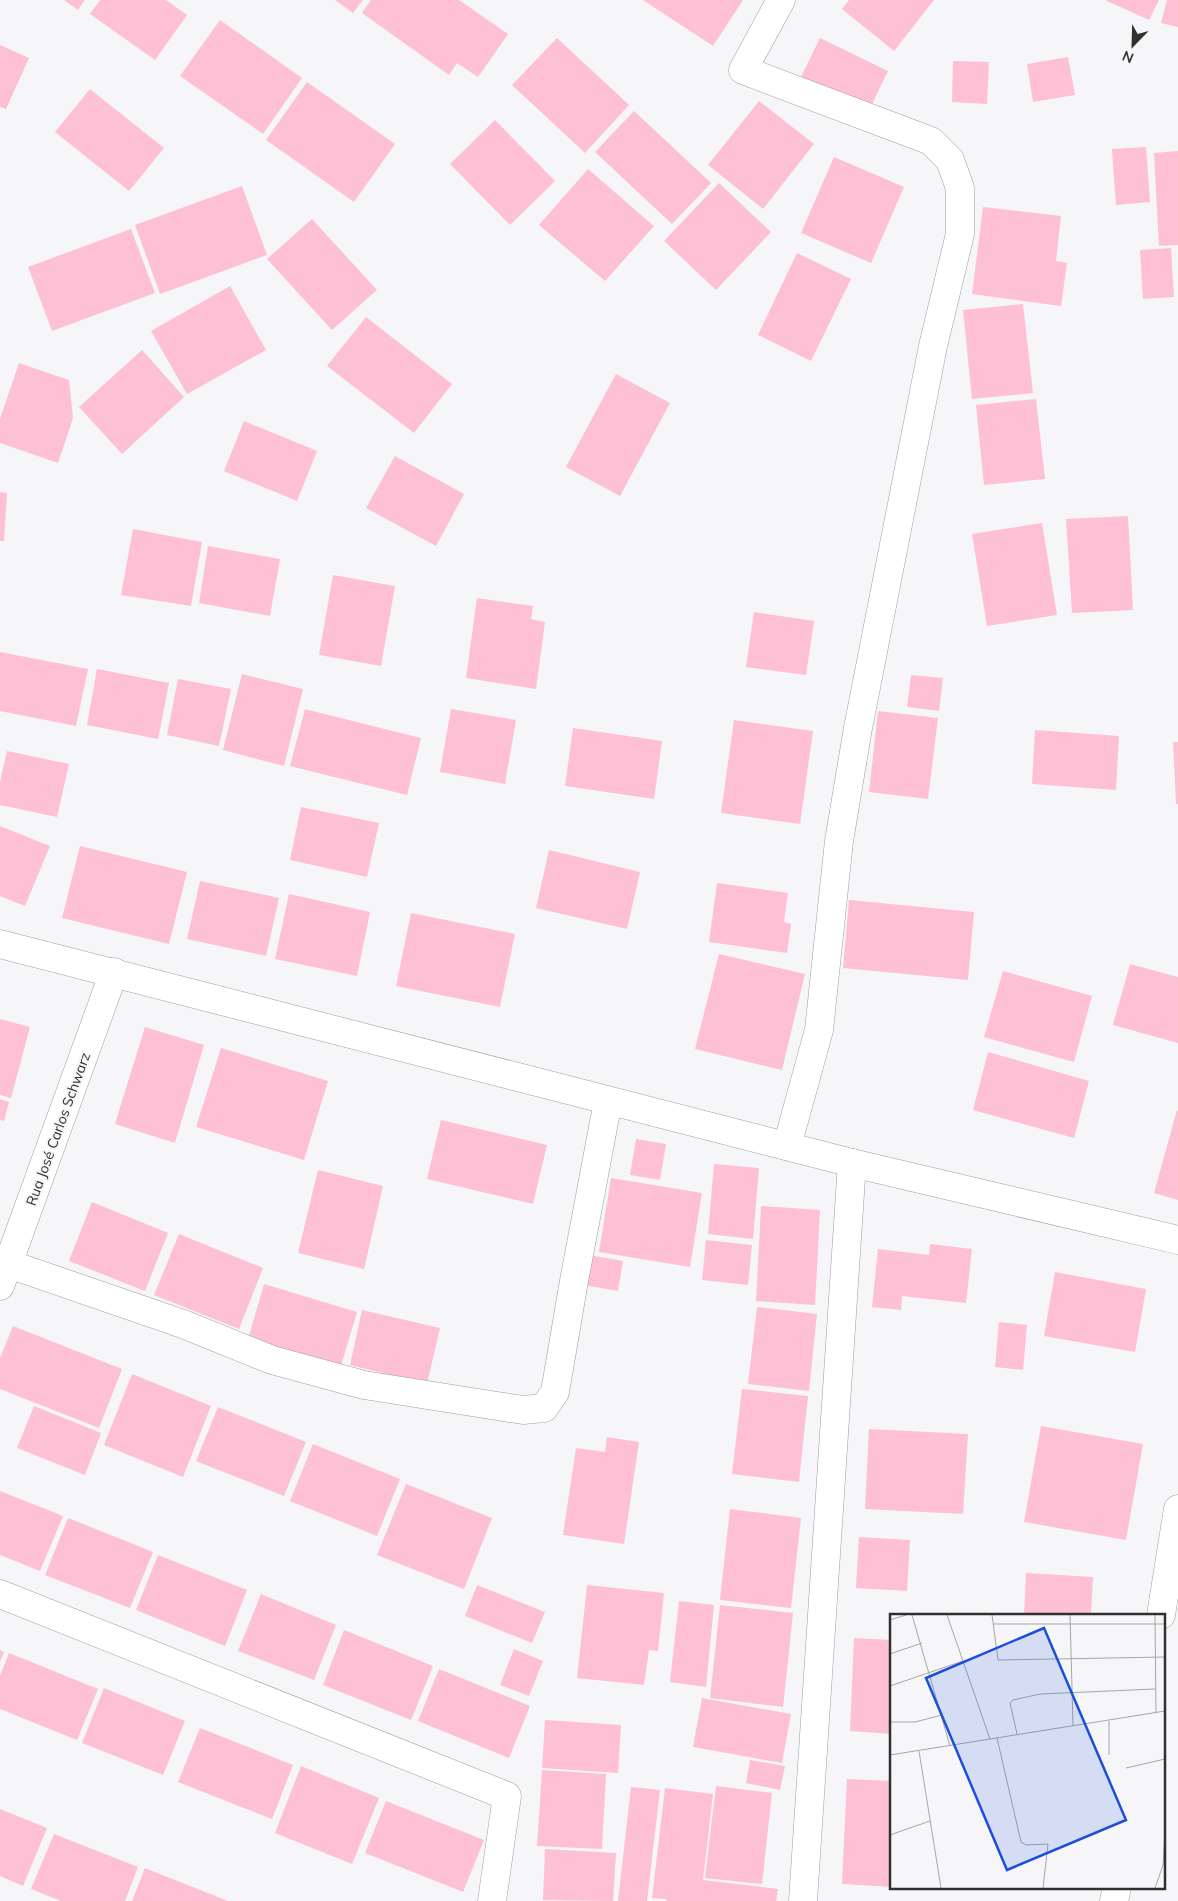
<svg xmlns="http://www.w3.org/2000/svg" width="1178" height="1901" font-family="Mulish,sans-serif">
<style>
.building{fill:#fdc0d5}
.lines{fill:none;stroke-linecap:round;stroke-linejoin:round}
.minor-casing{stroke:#9d9ea0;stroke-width:29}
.secondary-casing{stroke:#9d9ea0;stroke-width:29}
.minor{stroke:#fff;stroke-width:28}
.secondary{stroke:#fff;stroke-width:28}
.labels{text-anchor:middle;stroke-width:4;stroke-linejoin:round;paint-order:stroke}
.street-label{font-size:14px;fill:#303031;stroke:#f6f6f9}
.inset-road{fill:none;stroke:#a7a7a9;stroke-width:1}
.view{fill:#1d4ed8;fill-opacity:0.15;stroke:#1d4ed8;stroke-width:2.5}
.inset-edge{fill:none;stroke:#303031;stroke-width:2.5}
</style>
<rect width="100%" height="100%" fill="#f6f6f9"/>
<g class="building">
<path d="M64,0H85L78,10Z"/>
<path d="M100,0H166L187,15L155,60L90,14Z"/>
<path d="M335,0H363L353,13Z"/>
<path d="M371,0H459L508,34L478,77L457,63L449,75L362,13Z"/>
<path d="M643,0H743L713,46Z"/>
<path d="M849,0H934L894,51L842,9Z"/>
<path d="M1105,0H1159L1149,20Z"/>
<path d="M1167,0H1178V27L1161,23Z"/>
<path d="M220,20L302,78L263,134L180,76Z"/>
<path d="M557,38L629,105L585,153L512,85Z"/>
<path d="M820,38L888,71L869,110L801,77Z"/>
<path d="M0,45L29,58L6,109L0,107Z"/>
<path d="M1068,57L1075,95L1033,102L1027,64Z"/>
<path d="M953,61L989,62L987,104L952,102Z"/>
<path d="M307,82L395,144L354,202L266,140Z"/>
<path d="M90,89L164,148L129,191L55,132Z"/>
<path d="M759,101L814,144L763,209L708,165Z"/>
<path d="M634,111L711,183L672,224L595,152Z"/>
<path d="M495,120L555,181L510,225L450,164Z"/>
<path d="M1146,147L1150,202L1116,205L1112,149Z"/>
<path d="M1178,151V245L1159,246L1154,153Z"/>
<path d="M834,157L904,187L871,263L801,233Z"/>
<path d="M588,169L654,226L605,281L539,225Z"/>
<path d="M719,183L771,232L716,290L664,241Z"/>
<path d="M242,186L267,255L160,294L135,225Z"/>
<path d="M983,207L1061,216L1056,261L1067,263L1061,306L972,294Z"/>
<path d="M312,219L377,290L332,330L267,259Z"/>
<path d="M131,229L155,293L52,331L28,267Z"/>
<path d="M1171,248L1174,297L1143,299L1140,250Z"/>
<path d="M797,253L851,279L811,361L758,335Z"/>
<path d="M230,286L266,350L187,394L151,331Z"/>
<path d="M1023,304L1033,393L972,399L963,310Z"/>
<path d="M366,317L452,384L414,433L327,366Z"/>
<path d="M142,350L184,397L122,454L79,407Z"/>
<path d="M19,363L69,380L73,418L58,463L0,443V419Z"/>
<path d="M616,374L670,403L620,496L566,467Z"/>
<path d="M1036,399L1045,479L984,485L976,405Z"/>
<path d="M244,421L317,451L297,501L224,471Z"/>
<path d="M395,456L464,494L436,546L366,508Z"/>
<path d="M0,492L7,493L4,541H0Z"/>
<path d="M1128,516L1133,610L1072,613L1066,519Z"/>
<path d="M1042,523L1057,615L987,626L972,534Z"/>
<path d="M133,529L202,542L191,606L121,595Z"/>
<path d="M208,546L280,559L270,616L199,603Z"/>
<path d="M333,575L395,586L381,666L319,655Z"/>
<path d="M477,598L533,606L531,619L545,622L536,689L466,678Z"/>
<path d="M754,612L814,621L806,675L746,667Z"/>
<path d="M0,652L88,669L76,726L0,711Z"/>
<path d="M97,669L169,683L158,739L87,725Z"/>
<path d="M242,674L303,689L284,766L223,750Z"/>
<path d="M911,675L943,678L939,711L907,707Z"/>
<path d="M178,679L231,689L219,746L167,735Z"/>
<path d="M305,709L421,738L407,795L290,766Z"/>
<path d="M451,709L516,720L505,784L440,772Z"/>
<path d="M878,711L938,718L928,799L869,792Z"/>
<path d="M734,720L813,731L800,824L721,813Z"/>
<path d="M573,728L662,741L654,799L565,786Z"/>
<path d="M1035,730L1119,736L1116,790L1032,784Z"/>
<path d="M1173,742H1178V804H1176Z"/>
<path d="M7,751L69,764L57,817L0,805V782Z"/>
<path d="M301,807L379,823L367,877L290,860Z"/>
<path d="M0,826L50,846L25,906L0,896Z"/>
<path d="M80,846L187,872L169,944L62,918Z"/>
<path d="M549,850L640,872L627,929L536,908Z"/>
<path d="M200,881L279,898L266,956L187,939Z"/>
<path d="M717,883L788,893L784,922L791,924L787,953L709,942Z"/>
<path d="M289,894L370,912L357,976L275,959Z"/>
<path d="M849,900L974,912L968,980L843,968Z"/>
<path d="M411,913L515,934L500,1007L396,986Z"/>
<path d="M719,954L805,974L782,1070L695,1049Z"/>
<path d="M1130,964L1178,977V1043L1113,1025Z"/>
<path d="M1003,971L1092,996L1074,1062L984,1037Z"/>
<path d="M0,1019L30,1027L11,1098L0,1095Z"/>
<path d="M145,1027L204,1045L175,1143L115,1124Z"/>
<path d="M221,1048L328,1081L304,1160L196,1127Z"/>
<path d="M988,1052L1089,1081L1074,1138L973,1110Z"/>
<path d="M0,1099L9,1102L4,1121L0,1120Z"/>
<path d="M1177,1110L1178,1111V1200L1154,1193Z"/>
<path d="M441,1120L547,1145L533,1204L427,1179Z"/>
<path d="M636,1139L666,1144L660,1180L630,1175Z"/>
<path d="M714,1164L759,1168L753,1239L708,1234Z"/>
<path d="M318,1170L383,1186L364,1269L298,1253Z"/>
<path d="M611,1178L702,1193L690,1267L599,1252Z"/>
<path d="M92,1202L168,1233L145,1291L69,1261Z"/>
<path d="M761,1206L820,1210L815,1305L756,1301Z"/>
<path d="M179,1234L263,1268L239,1329L154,1295Z"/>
<path d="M706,1240L752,1245L748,1285L702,1280Z"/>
<path d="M930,1244L972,1249L966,1303L902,1296L901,1310L872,1307L878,1249L929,1255Z"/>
<path d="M583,1254L623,1261L618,1291L578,1284Z"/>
<path d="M1055,1272L1146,1289L1135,1352L1044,1336Z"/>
<path d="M264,1284L357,1312L341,1366L248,1339Z"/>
<path d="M757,1307L817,1314L809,1391L748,1384Z"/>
<path d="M362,1310L440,1328L427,1384L350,1365Z"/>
<path d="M999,1322L1027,1325L1023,1370L995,1367Z"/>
<path d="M13,1326L122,1369L99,1428L0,1389V1358Z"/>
<path d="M132,1374L211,1406L183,1477L104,1445Z"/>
<path d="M742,1389L808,1396L799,1482L732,1474Z"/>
<path d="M34,1406L101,1433L85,1475L17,1448Z"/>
<path d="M218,1407L306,1442L284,1496L196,1461Z"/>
<path d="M1041,1426L1143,1444L1126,1540L1024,1522Z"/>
<path d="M869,1429L968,1434L963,1514L865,1509Z"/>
<path d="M607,1437L639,1442L624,1544L563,1535L576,1448L605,1452Z"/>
<path d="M313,1444L400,1479L377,1536L290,1501Z"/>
<path d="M406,1484L492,1518L464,1589L377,1555Z"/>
<path d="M0,1491L63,1516L40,1571L0,1555Z"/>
<path d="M730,1509L801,1518L791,1608L720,1600Z"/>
<path d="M68,1518L153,1552L130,1608L45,1575Z"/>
<path d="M859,1537L910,1540L907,1591L856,1588Z"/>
<path d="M158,1555L247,1590L225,1646L136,1610Z"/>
<path d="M1026,1573L1093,1577L1091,1615H1024Z"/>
<path d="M477,1585L545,1612L532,1643L465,1616Z"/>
<path d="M587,1585L664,1593L658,1651L649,1650L644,1685L577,1678Z"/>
<path d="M261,1594L336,1625L314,1680L238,1651Z"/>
<path d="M679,1601L714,1605L706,1687L670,1682Z"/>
<path d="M720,1605L793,1613L783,1707L710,1698Z"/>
<path d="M344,1630L433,1666L411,1720L323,1685Z"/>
<path d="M854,1638L892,1640V1734L850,1731Z"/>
<path d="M514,1649L543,1661L529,1696L500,1685Z"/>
<path d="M0,1650L4,1652L0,1662Z"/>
<path d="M9,1653L98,1689L77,1740L0,1709V1676Z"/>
<path d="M439,1669L530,1706L509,1758L418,1721Z"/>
<path d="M104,1688L185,1721L163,1775L82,1743Z"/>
<path d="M702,1698L791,1714L782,1763L693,1747Z"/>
<path d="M545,1720L621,1725L618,1773L542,1768Z"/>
<path d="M200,1728L293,1765L272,1819L178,1782Z"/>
<path d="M750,1760L785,1766L780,1790L746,1783Z"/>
<path d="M301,1766L379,1798L352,1864L275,1833Z"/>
<path d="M542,1770L606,1774L602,1849L537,1846Z"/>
<path d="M847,1779L892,1781V1887L842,1884Z"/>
<path d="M716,1786L772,1793L762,1884L705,1878Z"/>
<path d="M631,1787L660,1790L647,1901H618Z"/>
<path d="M665,1788L713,1794L703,1880L778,1889L776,1901H666V1899L652,1898Z"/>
<path d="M386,1801L484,1840L463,1892L365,1853Z"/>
<path d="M0,1809L47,1828L23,1886L0,1876Z"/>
<path d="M54,1834L138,1867L125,1901H61L31,1889Z"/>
<path d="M545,1849L616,1853L613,1901L543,1900Z"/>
<path d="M145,1868L228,1901H132Z"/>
</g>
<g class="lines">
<g class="minor-casing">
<g id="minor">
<path d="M781,0L743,70L931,141L950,160L960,188V234L933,346L858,728L839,841L819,1030L787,1146"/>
<path d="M0,1261L183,1324L272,1360L364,1385L497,1406L523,1410L544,1408L555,1392L574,1281L608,1101"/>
<path d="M0,1286L114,972"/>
<path d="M0,1594L507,1796L492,1901"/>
<path d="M1161,1615L1178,1509"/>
<path d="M803,1901L852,1163"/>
<path d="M1114,1901L1117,1887"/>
</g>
</g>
<g class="secondary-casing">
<path id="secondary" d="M0,944L852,1163L1178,1240"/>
</g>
<use href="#minor" class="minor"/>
<use href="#secondary" class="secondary"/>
</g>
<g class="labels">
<g class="street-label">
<text transform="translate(58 1129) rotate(-70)" y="5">Rua José Carlos Schwarz</text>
</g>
</g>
<g transform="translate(890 1614)">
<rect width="275" height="275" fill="#f6f6f9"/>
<path class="inset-road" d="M22,1L60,132M57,1L100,125M102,1L108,46L275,43M180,1L183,112M265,1L266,99M0,6L16,1M103,10H275M0,40L32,29M0,72L73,47M219,107V141M0,108H25L52,101M127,120L120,89L123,86L150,80L265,75M107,124L131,228L136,231L158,230L153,274M29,137L51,274M0,141L275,97M236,154L275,145M0,221L40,207M265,274L273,251L275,219"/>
<path class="view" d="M154,14L236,206L117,256L36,64Z"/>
<rect width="275" height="275" class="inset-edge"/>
</g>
<g transform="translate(1133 45) rotate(203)" stroke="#f6f6f9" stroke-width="4" paint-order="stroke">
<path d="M0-4L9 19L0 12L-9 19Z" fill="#303031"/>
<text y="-8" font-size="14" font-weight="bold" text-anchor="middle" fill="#303031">N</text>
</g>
</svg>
